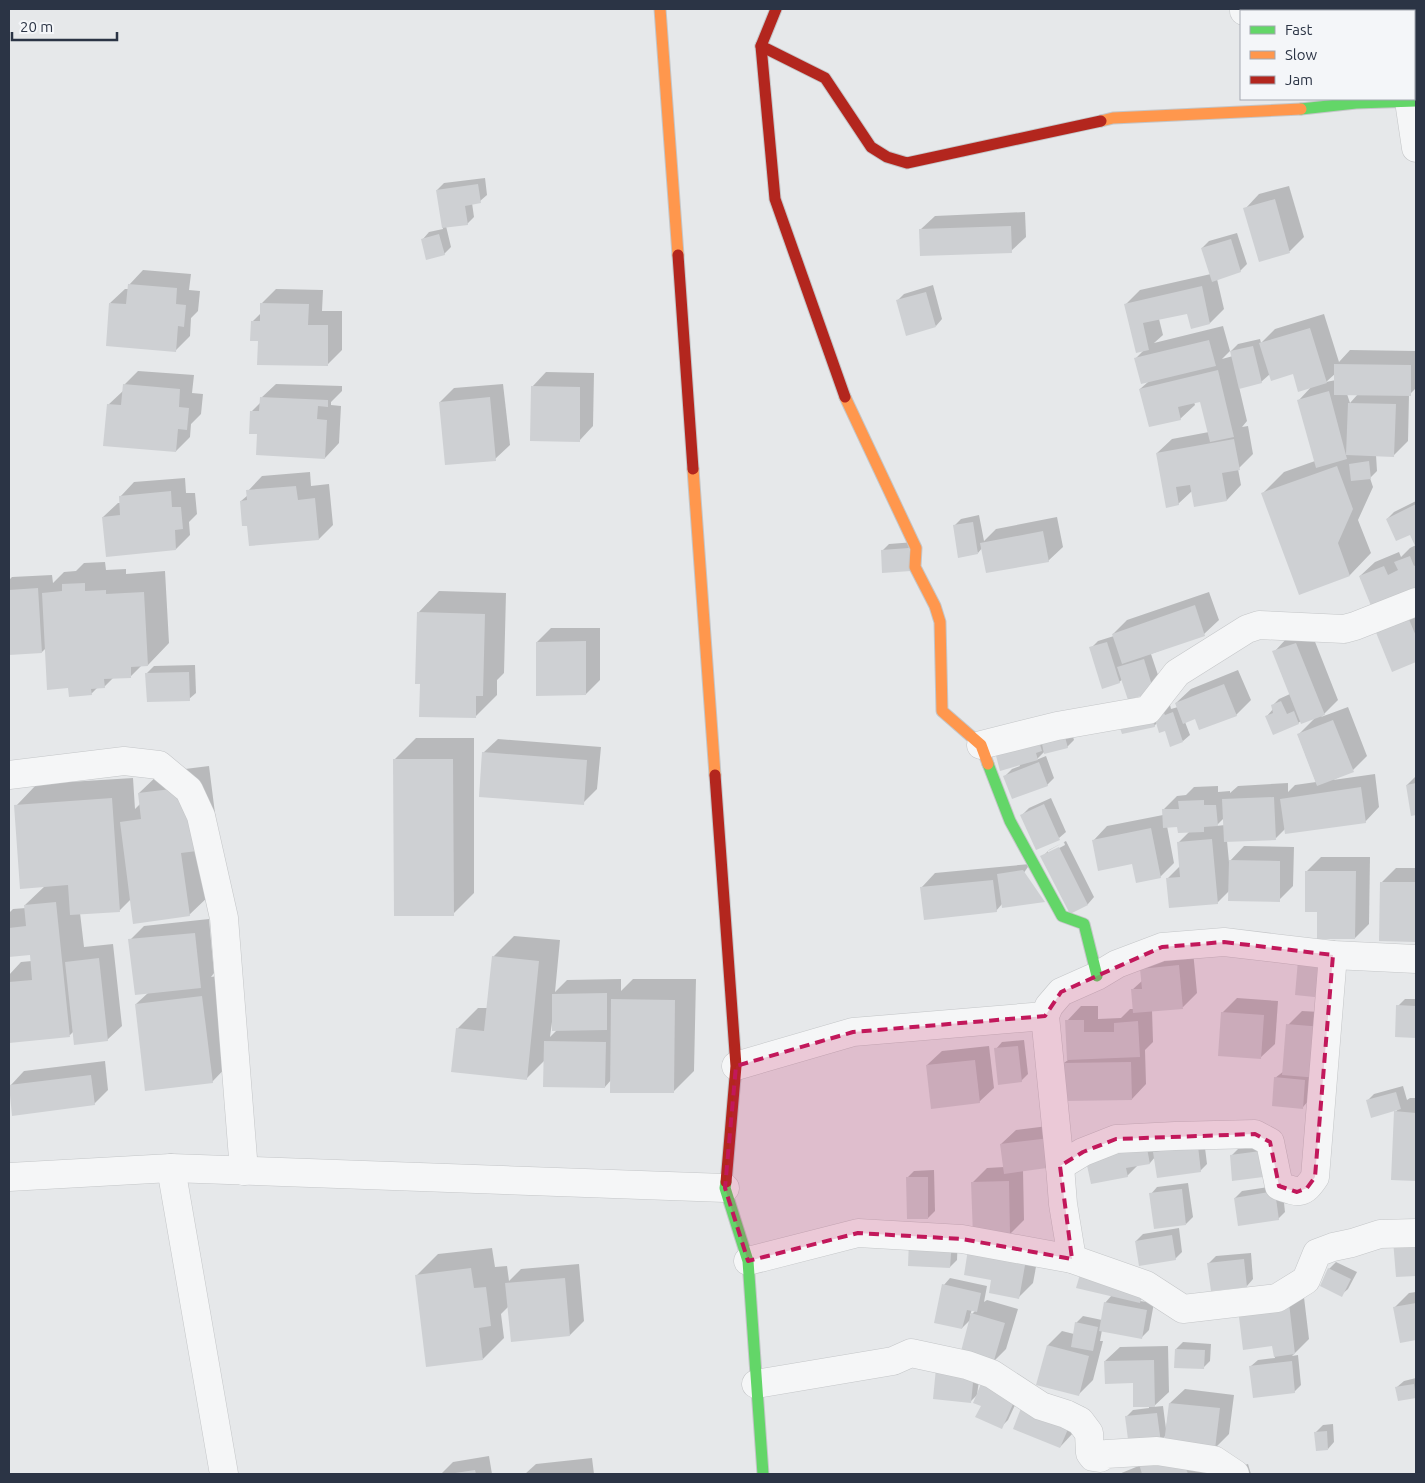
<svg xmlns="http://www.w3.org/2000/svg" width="1425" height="1483" font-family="Ubuntu,sans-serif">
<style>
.shadow{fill:#0003;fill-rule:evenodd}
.building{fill:#ced0d3}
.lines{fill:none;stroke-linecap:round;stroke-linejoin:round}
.street-casing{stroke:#c4c6c8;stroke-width:29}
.fast-casing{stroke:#c4c6c8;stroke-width:13}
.slow-casing{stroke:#c4c6c8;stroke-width:13}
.jam-casing{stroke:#c4c6c8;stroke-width:13}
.street{stroke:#f5f6f7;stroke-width:28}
.fast{stroke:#63d668;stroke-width:11}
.slow{stroke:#ff974d;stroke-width:11}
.jam{stroke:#b3261e;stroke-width:11}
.marked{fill:#c2185b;fill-opacity:0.2;stroke:#c2185b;stroke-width:4;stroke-dasharray:10 6;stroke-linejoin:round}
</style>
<rect width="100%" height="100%" fill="#e6e8ea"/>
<g class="shadow">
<path d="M485,178L487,195L480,201L472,203L474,217L467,224L446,226L451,247L444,254L423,239L429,232L443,229L437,190L444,183Z"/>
<path d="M1289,186L1304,237L1290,251L1259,260L1245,209L1259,194Z"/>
<path d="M1025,212L1026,237L1011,251L920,230L935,216Z"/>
<path d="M1237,233L1247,264L1240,271L1217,279L1224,309L1210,323L1188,312L1159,319L1163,335L1154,343L1223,326L1230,351L1222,359L1233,356L1231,351L1238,344L1260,339L1261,343L1275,329L1324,314L1339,362L1350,350L1416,351V388L1409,395L1408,441L1394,455H1376L1377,471L1370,478L1373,487L1358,520L1371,553L1350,575L1300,593L1263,493L1284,472L1315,461L1299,400L1312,386L1294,372L1270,374L1261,382L1239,387L1247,421L1242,427L1248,426L1253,454L1238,469L1241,485L1227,500L1192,491L1178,504L1157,453L1172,439L1209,432L1201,400L1194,402L1195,405L1180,419L1140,389L1148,382L1135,359L1144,350L1126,304L1140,290L1211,274L1202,248L1209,241ZM1336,373V380L1326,382ZM1347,394H1358L1350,403Z"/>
<path d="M143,270L191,274L189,290L200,291L198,311L191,318L190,336L175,351L110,303L125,289H129V285Z"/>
<path d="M933,285L942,319L936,326L897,301L904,294Z"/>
<path d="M276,289L323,290L322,311H342V350L327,365L259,340L252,322L261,313V304Z"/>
<path d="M138,371L194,375L192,393L203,394L201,414L191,424L190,437L176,451L108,405L123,391L124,385Z"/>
<path d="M546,372L594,373L593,426L579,441L532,387Z"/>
<path d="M276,384L342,386V391L331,402V405L341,406L339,443L325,458L258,433L252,411L261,402V398Z"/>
<path d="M503,384L510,445L495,459L440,402L454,388Z"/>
<path d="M310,472L311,486L329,484L333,525L319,539L249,524L241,501L248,495V491L262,476Z"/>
<path d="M185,478L186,493H195L197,514L189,522L190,535L176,549L103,517L118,503H121L120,497L134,482Z"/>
<path d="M1416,501V545L1411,533L1387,519L1394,512Z"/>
<path d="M979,515L984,541L996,529L1057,517L1063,547L1048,561L982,548L978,553L954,526L961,519Z"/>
<path d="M915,542L883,571L882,551L889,544Z"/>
<path d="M1416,545V594L1360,576L1375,562L1399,552L1401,557L1410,548Z"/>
<path d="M105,562L106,570L126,569V574L165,571L169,643L148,665H142L130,677H114L104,687H98L91,694L69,687L46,648L42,652L9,654V580L12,577L52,575L53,583L64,572L76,571L84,563Z"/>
<path d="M439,591L506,593L504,673L497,680V695L475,717L421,683L418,613Z"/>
<path d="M1209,592L1219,620L1204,634L1151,654L1161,684L1154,691L1123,679L1119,682L1091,648L1098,641L1114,636L1113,634L1127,620Z"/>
<path d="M1416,606V661L1393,670L1376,631Z"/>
<path d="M551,628H600V680L586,694L537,642Z"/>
<path d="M1310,629L1338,700L1321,717L1348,707L1367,756L1353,770L1333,780L1375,774L1379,807L1365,822L1285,829L1276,838L1227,841L1229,862L1244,846L1294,847L1293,886L1279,900L1230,890L1217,903L1168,878L1180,866L1178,843L1190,831L1178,826H1167L1174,863L1160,877L1093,841L1107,826L1163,815V810L1177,796L1186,795L1194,787L1218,786V792L1230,791V793L1238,786L1288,783V792L1295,785L1316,782L1298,735L1315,718L1301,721L1298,723L1267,716L1273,709L1272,706L1279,699L1290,694L1274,652L1288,637ZM1224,818L1225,825L1216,826Z"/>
<path d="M195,665L196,693L189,699L147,673L154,666Z"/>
<path d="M1238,670L1251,700L1236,715L1195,718L1185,722L1190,735L1183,741L1157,723L1154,726L1123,733L1167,706L1170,705L1171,709L1178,707L1176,703L1191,689Z"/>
<path d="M1070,727L1074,740L1067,747L1045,751L1036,760L1046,756L1054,778L1047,785L1005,776L1012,769L1020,766L1019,764L995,749Z"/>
<path d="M416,738H474V893L453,914L395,759Z"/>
<path d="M498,739L601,747L597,789L583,803L483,753Z"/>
<path d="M209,766L217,829L211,894L189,915L131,899L120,910L80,913L84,947L113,944L122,1026L107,1040L74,1031L70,1035L9,1042V975L21,962L32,961L31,953L9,955V913L13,909L26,908L25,905L45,886L16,806L37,784L133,778L135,809L141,803L139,793L161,772Z"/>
<path d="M1416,776V814L1412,815L1407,785Z"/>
<path d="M1051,798L1066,832L1059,838L1022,815L1029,808Z"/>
<path d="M1066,841L1094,897L1088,904L1071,912L1042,857L1049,850ZM1064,842L1065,845L1048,854V851Z"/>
<path d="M1321,857H1370L1369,924L1355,938L1318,910L1307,871Z"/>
<path d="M1030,864L1002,904L996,911L921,888L935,873Z"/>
<path d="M1396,868H1416V941L1381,940L1382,882Z"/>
<path d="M209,919L214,973L211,977L223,975L233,1060L212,1082L136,1004L148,993L130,940L144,926Z"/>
<path d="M514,936L560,940L555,992L567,980L621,979V991L633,979H696L694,1071L673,1092L611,1080L605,1087L545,1060L527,1078L457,1029L478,1008H488L493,957ZM552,1022H553L558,1029L550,1037Z"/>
<path d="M1193,951L1197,993L1183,1007L1152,1010L1153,1042L1145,1050L1146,1084L1132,1099L1064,1063L1068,1060L1067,1021L1081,1006H1098V1019L1121,1018L1130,1009H1134L1132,990L1143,980L1141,970L1156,955Z"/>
<path d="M1237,998L1278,1001L1275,1044L1260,1058L1222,1013Z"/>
<path d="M1405,999H1416V1037L1396,1035L1398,1006Z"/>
<path d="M1302,1011L1337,1013L1309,1100L1303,1107L1275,1078L1284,1071L1288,1025Z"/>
<path d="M1024,1040L1028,1074L1021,1081L996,1049L1002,1042Z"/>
<path d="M989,1046L994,1088L979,1102L927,1065L942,1051Z"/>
<path d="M105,1061L108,1090L94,1104L10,1086L24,1071Z"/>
<path d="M1403,1086L1407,1100L1410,1098H1416V1180L1392,1179L1395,1112L1400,1108L1367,1101L1374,1094Z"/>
<path d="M1064,1124L1023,1170L1024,1220L1010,1234L974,1235L973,1182L987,1168L1004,1167L1001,1144L1016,1130Z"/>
<path d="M1204,1140L1207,1164L1200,1171L1155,1157L1150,1163L1138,1165L1127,1176L1087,1156Z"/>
<path d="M1274,1144L1233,1179L1231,1156L1238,1149Z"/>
<path d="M934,1170L935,1211L928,1218L907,1178L914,1171Z"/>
<path d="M1188,1183L1193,1217L1186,1224L1151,1194L1157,1187Z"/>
<path d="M1282,1185L1285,1212L1278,1219L1235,1198L1242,1191Z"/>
<path d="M1179,1228L1182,1252L1175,1259L1136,1241L1143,1234Z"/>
<path d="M958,1234L957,1260L950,1267L910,1265Z"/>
<path d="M1041,1240L1033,1283L1019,1297L1003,1241Z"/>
<path d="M492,1248L495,1267L507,1266L509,1281L521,1269L579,1264L584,1321L570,1335L509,1306L501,1314L504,1338L483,1359L417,1275L438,1254Z"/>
<path d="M1251,1253L1253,1279L1247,1286L1209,1263L1216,1256Z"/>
<path d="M1336,1262L1357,1272L1348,1289L1341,1295L1329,1269Z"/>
<path d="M950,1278L987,1286L984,1302L987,1300L1018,1309L1006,1349L992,1363L971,1319L962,1328L944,1285ZM972,1309L976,1310L970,1316Z"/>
<path d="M1303,1289L1309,1339L1292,1356L1298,1355L1301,1385L1294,1392L1251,1366L1258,1360L1275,1358L1273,1345L1244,1348Z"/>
<path d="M1416,1292V1339L1401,1342L1394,1308L1409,1293Z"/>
<path d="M1146,1294L1140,1301L1154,1303L1149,1330L1142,1337L1102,1330L1100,1341H1103L1093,1380L1079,1394L1037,1384L1048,1345L1062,1331L1074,1334L1076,1323L1083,1316L1102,1320L1105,1303L1112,1295Z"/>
<path d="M1183,1342L1211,1344L1210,1361L1203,1368L1176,1349Z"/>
<path d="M1168,1346L1169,1392L1153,1407L1163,1406L1166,1429L1170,1403L1185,1389L1234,1395L1229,1434L1215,1448L1223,1472L1248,1464L1251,1474H1119L1141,1465L1176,1443L1166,1435L1160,1442L1127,1416L1133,1410L1149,1408V1406L1134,1382L1105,1361L1120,1347Z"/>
<path d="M981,1366L977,1395L970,1402L934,1398Z"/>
<path d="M1416,1378L1415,1397L1397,1387L1404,1381Z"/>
<path d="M1023,1388L1008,1420L1001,1427L977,1416Z"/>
<path d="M1039,1390L1084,1407L1074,1432L1060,1447Z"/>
<path d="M1333,1424L1334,1442L1328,1449L1316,1432L1323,1425Z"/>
<path d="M489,1456L492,1474H441L453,1462Z"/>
<path d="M592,1458L594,1474H525L536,1464Z"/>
</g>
<g class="building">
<path d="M478,184L481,203L465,206L468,225L442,228L436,190Z"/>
<path d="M1275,199L1290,253L1259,262L1243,208Z"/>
<path d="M1011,226L1012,253L920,256L919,229Z"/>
<path d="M439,234L445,255L426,260L421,239Z"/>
<path d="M1231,239L1241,272L1212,282L1201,248Z"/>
<path d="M128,284L177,288L176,304L186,305L184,327L178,326L176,352L106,346L109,303L126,304Z"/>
<path d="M1202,286L1210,324L1191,329L1187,314L1143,323L1149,350L1136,353L1124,304Z"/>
<path d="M926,292L936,327L906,336L896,300Z"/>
<path d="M260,303L309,304L308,325H328V366L257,365L258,341H250L251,321H260Z"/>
<path d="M1310,328L1327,383L1298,392L1293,374L1271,381L1259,343Z"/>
<path d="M1209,340L1216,366L1141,384L1134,358Z"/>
<path d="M1253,346L1262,383L1239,389L1230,351Z"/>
<path d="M1334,364L1411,365V396L1334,395Z"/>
<path d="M1218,370L1234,437L1210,442L1200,402L1178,407L1181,420L1149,427L1139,389Z"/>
<path d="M123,384L180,389L179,407L189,408L187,430L178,429L176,452L103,446L107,404L121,405Z"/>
<path d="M531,386L580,387V442L530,441Z"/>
<path d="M1329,391L1347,459L1316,468L1297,400Z"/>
<path d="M260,397L328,400V407L318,406L317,419L327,420L325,459L256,455L257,434H249L250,411H259Z"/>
<path d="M490,397L496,461L445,465L439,402Z"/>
<path d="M1348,403L1396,404L1394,457L1346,455Z"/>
<path d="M1234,439L1240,470L1222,473L1227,501L1194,507L1190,485L1176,487L1179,505L1166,508L1156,453Z"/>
<path d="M1369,461L1371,479L1351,481L1349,464Z"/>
<path d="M1337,466L1353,509L1338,543L1350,576L1299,595L1261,493Z"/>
<path d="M296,486L298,500L315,498L319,540L249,546L247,526H242L240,501L247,500L246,490Z"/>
<path d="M171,491L172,507H181L183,529L175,530L176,550L106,557L102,517L120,515L119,496Z"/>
<path d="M1416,504V548L1410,535L1396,541L1386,519Z"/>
<path d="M973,522L978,554L958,558L953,525Z"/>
<path d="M1043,531L1049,562L986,573L980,543Z"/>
<path d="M909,548L911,571L882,573L881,550Z"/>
<path d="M1410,556L1414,566L1416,565V596L1374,613L1359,576L1384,566L1388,575L1398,570L1394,562Z"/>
<path d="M85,583V591L106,590V594L144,592L148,666L131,667V678L104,679L105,688L91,689L92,695L69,697L68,688L47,690L42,593L62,591V584Z"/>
<path d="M38,588L42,653L9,655V590Z"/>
<path d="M1195,605L1205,636L1122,664L1112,634Z"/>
<path d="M417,612L485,614L483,696H476V718L419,717L420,684H415Z"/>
<path d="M1408,617L1416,636V662L1392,672L1375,630Z"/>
<path d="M586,641V695L536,696V642Z"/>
<path d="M1107,642L1120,683L1102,689L1089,647Z"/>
<path d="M1296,643L1325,715L1301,724L1272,651Z"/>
<path d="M1144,659L1154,692L1128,700L1117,667Z"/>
<path d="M189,672L190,701L147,702L145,673Z"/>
<path d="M1224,684L1237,716L1199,730L1195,719L1183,724L1175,703Z"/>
<path d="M1281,701L1287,714L1294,711L1299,724L1273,735L1265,716L1273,713L1271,705Z"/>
<path d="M1163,711L1165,715L1173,712L1183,742L1170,747L1165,731L1159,733L1155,719Z"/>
<path d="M1152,714L1155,727L1122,734L1118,722Z"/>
<path d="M1333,720L1354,772L1317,786L1297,734Z"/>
<path d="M1064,733L1068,748L1044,754L1041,739Z"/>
<path d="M1039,741L1042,751L1036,753L1038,760L1000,771L994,748Z"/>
<path d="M482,752L587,760L584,805L479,797Z"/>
<path d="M393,759H453L454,916H394Z"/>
<path d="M1039,762L1048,786L1012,799L1003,776Z"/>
<path d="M1416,783V815L1411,816L1406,785Z"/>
<path d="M188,787L197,851L181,853L190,916L133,924L120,822L141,819L138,793Z"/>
<path d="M1361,787L1366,823L1285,834L1280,799Z"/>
<path d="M1274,797L1276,840L1224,842L1222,799Z"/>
<path d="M112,798L120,912L70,915L68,885L20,889L14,805Z"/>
<path d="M1204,800V805H1216L1218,826L1204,827V832L1178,833L1177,827L1163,828L1162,809H1179L1178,801Z"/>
<path d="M1044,804L1060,840L1036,850L1020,815Z"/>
<path d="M1151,828L1161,878L1136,883L1132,864L1098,871L1092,840Z"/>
<path d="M1212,839L1218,904L1169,908L1166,878L1180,877L1177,842Z"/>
<path d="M1059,847L1088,905L1070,914L1040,856Z"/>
<path d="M1229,860L1280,861V902L1228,901Z"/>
<path d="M1023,870L1045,902L1002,908L997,874Z"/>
<path d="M1305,871H1356L1355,939H1317V912H1305Z"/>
<path d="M993,880L997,912L924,920L920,887Z"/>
<path d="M1380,882H1416V942L1379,941Z"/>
<path d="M56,902L70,1037L9,1043V982L32,980L30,955L9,957V928L26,926L24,905Z"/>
<path d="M195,933L201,988L135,995L128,939Z"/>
<path d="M492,956L539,961L527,1080L451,1072L456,1028L484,1031Z"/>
<path d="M99,958L108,1041L74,1045L65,962Z"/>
<path d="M1298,960L1326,963L1324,998L1295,995Z"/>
<path d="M1179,965L1183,1009L1133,1013L1131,989H1142L1140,969Z"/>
<path d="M607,993V1030L552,1031V994Z"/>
<path d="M202,996L213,1083L145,1091L135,1004Z"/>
<path d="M611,999L675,1000L674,1093H610Z"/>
<path d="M1396,1005L1416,1006V1038L1395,1037Z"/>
<path d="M1221,1012L1264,1015L1261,1059L1218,1056Z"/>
<path d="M1065,1020H1084V1032H1114V1023L1138,1021L1140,1057L1067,1060Z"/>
<path d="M1286,1024L1323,1027L1319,1078L1282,1075Z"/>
<path d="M544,1041L606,1042L605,1088L543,1087Z"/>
<path d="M1018,1046L1022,1082L998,1085L994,1048Z"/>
<path d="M975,1060L980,1103L931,1109L926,1065Z"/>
<path d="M1131,1062L1132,1100L1064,1101L1063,1063Z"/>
<path d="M91,1075L95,1105L12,1116L9,1085Z"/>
<path d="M1274,1077L1305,1080L1303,1109L1272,1106Z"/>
<path d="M1396,1092L1401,1109L1371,1118L1366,1100Z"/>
<path d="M1394,1111L1416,1113V1181L1391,1180Z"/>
<path d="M1050,1138L1054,1167L1004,1174L1000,1144Z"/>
<path d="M1146,1143L1150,1164L1126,1168L1128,1177L1091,1184L1085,1156Z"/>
<path d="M1198,1146L1201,1172L1157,1178L1153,1152Z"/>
<path d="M1268,1150L1271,1176L1232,1181L1230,1155Z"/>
<path d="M906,1177H928V1219H907Z"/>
<path d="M1009,1181L1010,1235L973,1236L971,1182Z"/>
<path d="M1182,1189L1186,1225L1154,1229L1149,1193Z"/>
<path d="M1275,1191L1279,1220L1238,1226L1234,1198Z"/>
<path d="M1172,1235L1176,1260L1139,1266L1135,1241Z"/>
<path d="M1416,1238V1276L1396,1277L1393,1240Z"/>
<path d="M909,1239L952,1241L950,1268L908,1266Z"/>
<path d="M969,1243L1027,1254L1019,1299L989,1293L991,1280L964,1275Z"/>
<path d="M1244,1259L1247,1287L1211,1291L1207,1263Z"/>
<path d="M471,1268L474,1288L486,1287L491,1326L479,1328L483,1360L426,1367L415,1275Z"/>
<path d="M1328,1268L1351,1279L1342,1297L1320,1286Z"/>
<path d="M1081,1271L1144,1285L1140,1303L1076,1288Z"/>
<path d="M565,1278L570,1336L511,1342L505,1283Z"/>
<path d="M942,1284L981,1293L977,1312L967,1310L962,1329L934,1323Z"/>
<path d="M1104,1302L1147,1310L1142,1339L1099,1331Z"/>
<path d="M1289,1303L1295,1354L1274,1357L1272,1346L1243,1350L1238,1309Z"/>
<path d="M1416,1303V1340L1400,1343L1393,1307Z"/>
<path d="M971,1313L1005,1323L993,1364L960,1355Z"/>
<path d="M1075,1322L1098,1327L1093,1351L1071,1347Z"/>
<path d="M1047,1345L1089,1356L1079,1396L1036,1385Z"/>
<path d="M1175,1349L1205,1350L1204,1369L1174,1368Z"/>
<path d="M1154,1360L1155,1407H1133V1383L1105,1384L1104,1361Z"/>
<path d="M1292,1361L1295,1393L1253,1398L1249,1366Z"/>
<path d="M936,1368L974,1373L971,1403L933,1399Z"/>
<path d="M983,1379L1017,1395L1002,1429L975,1417L981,1406L973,1403Z"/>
<path d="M1414,1384L1416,1398L1398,1401L1395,1387Z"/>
<path d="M1023,1403L1071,1422L1060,1448L1013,1429Z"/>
<path d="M1169,1403L1220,1408L1215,1449L1164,1443Z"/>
<path d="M1157,1413L1161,1443L1129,1447L1125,1416Z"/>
<path d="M1327,1431L1328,1450L1316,1451L1314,1432Z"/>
<path d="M1162,1457L1183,1460L1188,1474H1142L1139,1464Z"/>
<path d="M475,1470L476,1474H455V1473Z"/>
</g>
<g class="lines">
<g class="street-casing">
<g id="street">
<path d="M1244,9V11"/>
<path d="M1409,101L1416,148"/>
<path d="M981,745L1057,726L1148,710L1177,673L1247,629L1259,625L1344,629L1355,626L1416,602"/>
<path d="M9,775L124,761L159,765L189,790L201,816L224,918L244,1171"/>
<path d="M736,1066L853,1032L1045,1016"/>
<path d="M1060,1166L1083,1152L1116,1139L1175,1136L1255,1134L1270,1142L1279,1186C1299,1193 1303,1195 1315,1177L1333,955"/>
<path d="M171,1168L224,1474"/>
<path d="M9,1177L171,1168L725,1188"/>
<path d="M1072,1259L1063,1204L1060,1166L1045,1016L1049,1006L1061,992L1097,976L1117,964L1162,947L1224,942L1333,955L1416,959"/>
<path d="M748,1261L858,1233L962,1239L1072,1259L1146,1285L1183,1309L1277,1298L1306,1280L1317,1253L1333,1247L1352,1243L1380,1234L1416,1233"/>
<path d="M756,1384L893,1361L911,1353L967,1365L992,1374L1041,1406L1066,1414L1080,1421L1089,1433L1090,1453L1093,1457L1100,1458L1106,1454L1157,1451L1214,1460L1235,1474"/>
</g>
</g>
<g class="fast-casing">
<g id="fast">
<path d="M1301,109L1356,103L1416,101"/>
<path d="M988,764L1010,821L1062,916L1084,924L1097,976"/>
<path d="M726,1182L725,1188L748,1261L763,1474"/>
</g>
</g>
<g class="slow-casing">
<g id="slow">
<path d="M660,9L678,255"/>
<path d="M1101,121L1113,118L1301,109"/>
<path d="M845,397L916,548L915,567L935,606L940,622L942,711L981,745L988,764"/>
<path d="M693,469L715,775"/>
</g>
</g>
<g class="jam-casing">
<g id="jam">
<path d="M776,9L761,46L825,78L871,147L887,157L907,163L1101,121"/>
<path d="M761,46L775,199L845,397"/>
<path d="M678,255L693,469"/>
<path d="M715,775L736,1066L726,1182"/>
</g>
</g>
<use href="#street" class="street"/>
<use href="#fast" class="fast"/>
<use href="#slow" class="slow"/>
<use href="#jam" class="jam"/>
</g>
<path class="marked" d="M1224,942L1333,955L1315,1177L1307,1188L1297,1192L1279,1186L1270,1142L1255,1134L1116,1139L1083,1152L1060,1166L1072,1259L962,1239L858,1233L748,1261L725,1188L736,1066L853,1032L1045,1016L1061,992L1162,947Z"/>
<rect width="1425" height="1483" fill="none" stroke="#2b3445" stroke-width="20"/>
<rect x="1240" y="10" width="175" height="90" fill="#f4f6f9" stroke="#a4a8b1"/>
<rect x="1250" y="26" width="25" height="8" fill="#63d668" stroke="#a4a8b1"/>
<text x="1285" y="35" font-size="15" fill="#2b3445">Fast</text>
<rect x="1250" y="51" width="25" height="8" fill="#ff974d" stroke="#a4a8b1"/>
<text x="1285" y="60" font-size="15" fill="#2b3445">Slow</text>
<rect x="1250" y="76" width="25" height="8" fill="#b3261e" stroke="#a4a8b1"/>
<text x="1285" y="85" font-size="15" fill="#2b3445">Jam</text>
<path d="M12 32v8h105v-8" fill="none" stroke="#2b3445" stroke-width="2.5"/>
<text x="20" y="32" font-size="15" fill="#2b3445" stroke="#f4f6f9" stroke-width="4" paint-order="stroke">20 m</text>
</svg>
